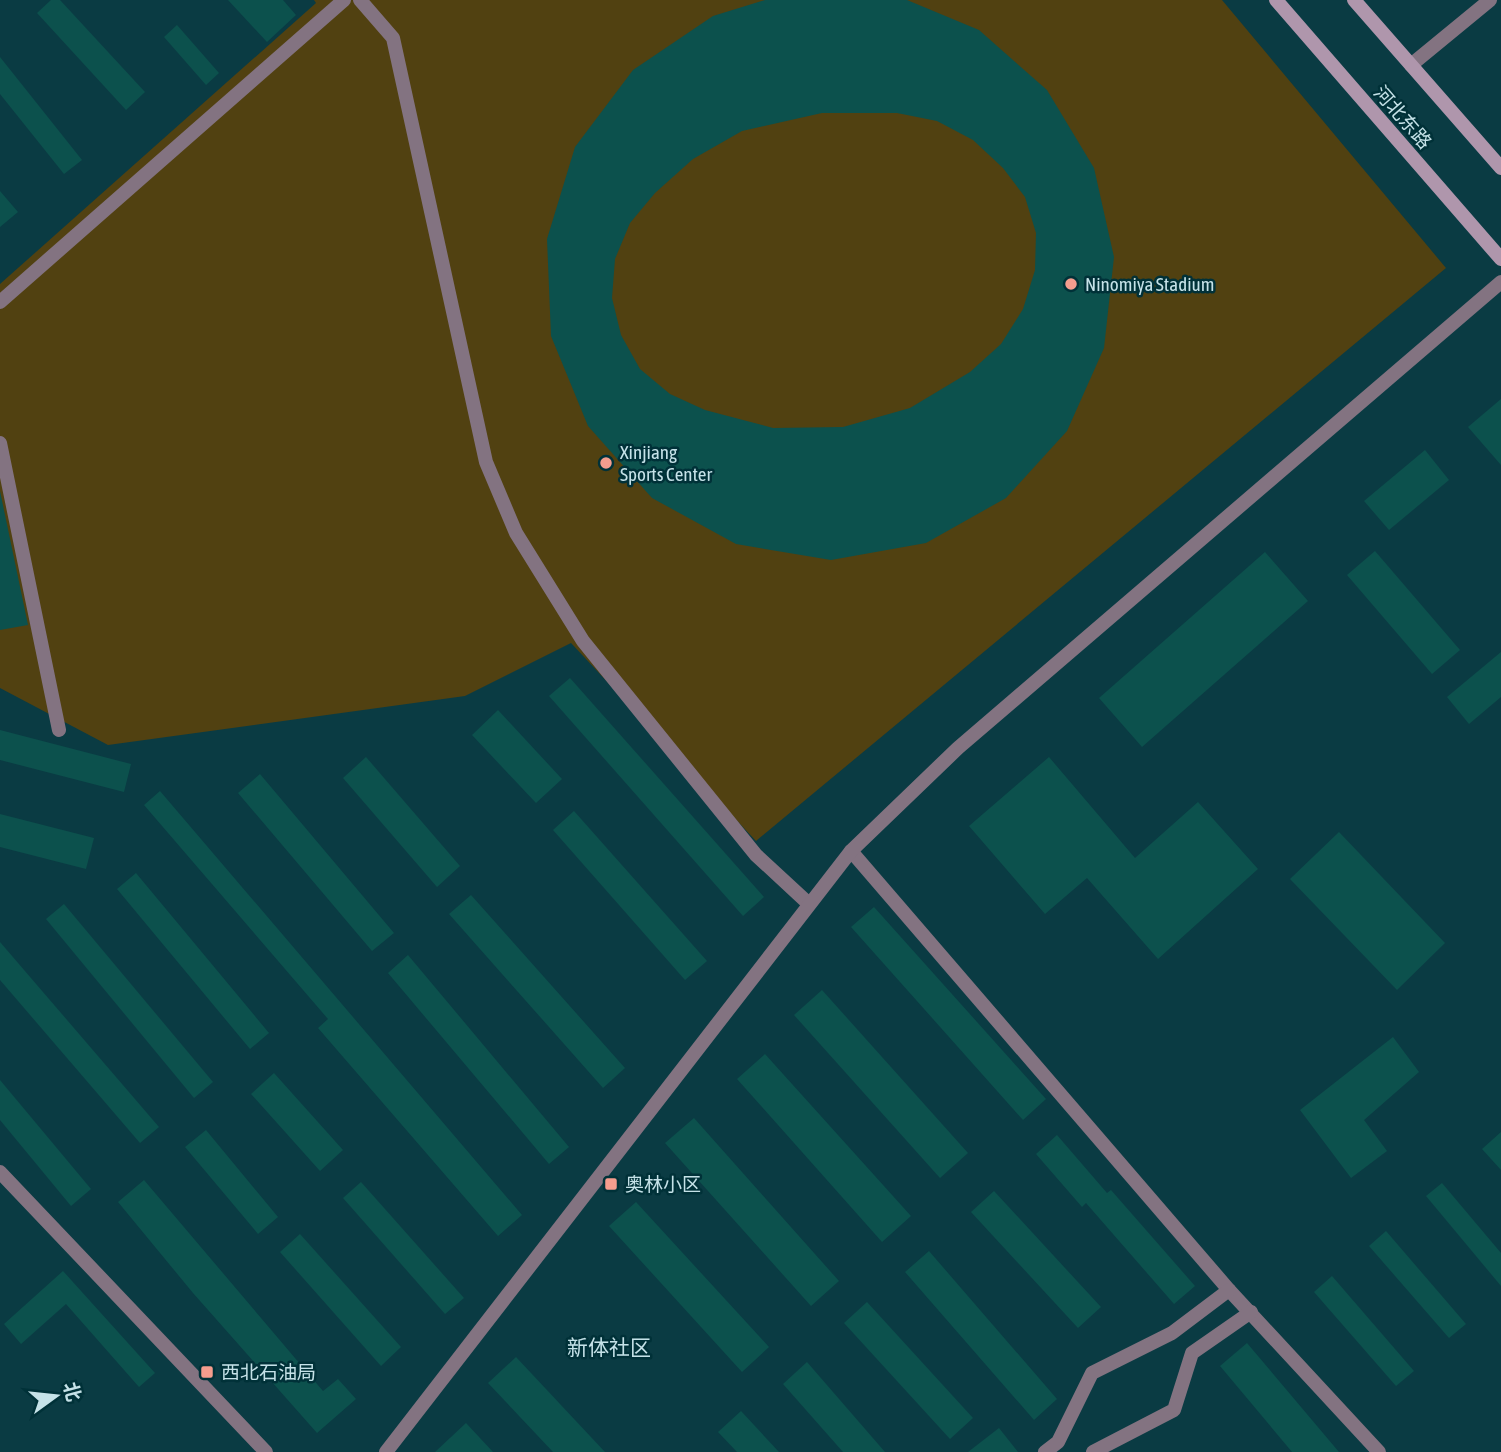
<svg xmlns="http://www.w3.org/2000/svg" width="1501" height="1452" font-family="'Asap Condensed','Noto Sans SC',sans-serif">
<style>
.green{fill:#514111}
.building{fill:#0c514d;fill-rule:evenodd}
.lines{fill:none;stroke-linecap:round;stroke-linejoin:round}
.street{stroke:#837381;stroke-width:14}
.secondary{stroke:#af96ac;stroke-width:14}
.poi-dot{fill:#f59d8e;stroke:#003138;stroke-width:2.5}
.labels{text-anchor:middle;stroke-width:5;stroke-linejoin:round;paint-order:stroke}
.street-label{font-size:19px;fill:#c5e2e8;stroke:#003138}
.poi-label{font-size:19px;fill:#c5e2e8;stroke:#003138;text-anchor:start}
.neighbourhood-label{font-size:21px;fill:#c5e2e8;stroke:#003138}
</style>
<rect width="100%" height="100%" fill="#0a3b43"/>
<path class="green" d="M314,0H1222L1446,268L756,841L571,643L465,696L108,745L0,688V284L316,3Z"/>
<g class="building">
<path d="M51,0H60L145,92L126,110L37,13Z"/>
<path d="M228,0H283L296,15L267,42Z"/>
<path d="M765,0H907L979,30L1047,90L1094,168L1114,257L1104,348L1067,431L1006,498L926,543L831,560L736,544L652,498L588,426L551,336L547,239L575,147L633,70L713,16ZM822,113H897L937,121L973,140L1003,168L1025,197L1036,233L1035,270L1023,309L1001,344L970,372L910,408L843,427L773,428L705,410L670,394L640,369L621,335L612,298L615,259L630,223L655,193L693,159L742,131Z"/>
<path d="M177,25L219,73L206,85L164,37Z"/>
<path d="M0,57L82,160L64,174L0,94Z"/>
<path d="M0,191L18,212L0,227Z"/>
<path d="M1501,399V465L1468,427Z"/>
<path d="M1425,450L1449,480L1389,530L1364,501Z"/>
<path d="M0,491L28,625L0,630Z"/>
<path d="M1375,551L1460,650L1432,674L1347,575Z"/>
<path d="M1265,552L1308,601L1142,747L1099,698Z"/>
<path d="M1501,652V697L1469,724L1447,697Z"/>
<path d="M570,678L764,897L743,916L549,696Z"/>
<path d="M498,710L562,779L536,803L472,735Z"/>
<path d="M0,730L131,764L124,792L0,760Z"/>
<path d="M366,757L460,866L437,887L343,778Z"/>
<path d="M1049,757L1135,858L1198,802L1258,869L1158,959L1087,878L1045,914L969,826Z"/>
<path d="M260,774L394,933L372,951L238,793Z"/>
<path d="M160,791L522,1215L498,1236L318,1028L328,1019L144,805Z"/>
<path d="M574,811L707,961L685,980L553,830Z"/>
<path d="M0,814L94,838L86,869L0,847Z"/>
<path d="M1339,832L1445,943L1397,990L1290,879Z"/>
<path d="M136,873L269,1033L250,1049L117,889Z"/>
<path d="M471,895L625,1068L603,1088L449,914Z"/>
<path d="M64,904L213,1082L194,1098L46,919Z"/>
<path d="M874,907L1046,1099L1023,1120L851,927Z"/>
<path d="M0,942L159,1127L140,1143L0,980Z"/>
<path d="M408,955L569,1147L549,1164L388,973Z"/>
<path d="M822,990L968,1153L940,1178L794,1015Z"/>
<path d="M1393,1037L1419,1072L1364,1120L1387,1151L1351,1178L1300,1110Z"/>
<path d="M765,1054L911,1216L882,1242L737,1079Z"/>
<path d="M274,1073L343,1150L320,1171L251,1094Z"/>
<path d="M0,1080L91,1189L71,1206L0,1120Z"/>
<path d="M694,1118L839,1281L811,1306L665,1143Z"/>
<path d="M206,1130L278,1217L258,1234L185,1147Z"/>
<path d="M1501,1132V1170L1482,1149Z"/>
<path d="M1057,1135L1107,1193L1111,1190L1195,1286L1174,1304L1086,1203L1082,1207L1036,1154Z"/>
<path d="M144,1180L323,1391L338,1379L356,1399L317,1433L193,1293L118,1202Z"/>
<path d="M361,1182L464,1298L445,1314L343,1198Z"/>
<path d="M1442,1183L1501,1253V1286L1426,1196Z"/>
<path d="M994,1191L1101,1307L1078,1328L971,1212Z"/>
<path d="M636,1202L769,1347L742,1372L609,1226Z"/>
<path d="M1386,1231L1466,1324L1449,1338L1369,1246Z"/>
<path d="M300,1234L401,1347L381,1366L280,1252Z"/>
<path d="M929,1251L1057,1399L1034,1420L905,1272Z"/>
<path d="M63,1271L155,1373L139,1387L66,1304L21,1344L4,1324Z"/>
<path d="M1332,1276L1414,1371L1396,1386L1314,1292Z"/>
<path d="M867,1302L973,1418L950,1439L844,1323Z"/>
<path d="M1247,1343L1339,1452H1292L1220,1366Z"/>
<path d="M516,1357L605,1452H553L488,1383Z"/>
<path d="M807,1362L885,1452H843L783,1384Z"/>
<path d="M741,1411L779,1452H737L718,1432Z"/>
<path d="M466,1423L493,1452H435Z"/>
<path d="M999,1428L1018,1452H968Z"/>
</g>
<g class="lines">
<g class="street">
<path d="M360,0L393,38L486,462L516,533L583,641L756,855L809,904"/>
<path d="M1411,65L1490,0"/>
<path d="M0,302L344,0"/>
<path d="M0,443L59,730"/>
<path d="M851,851L1229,1290L1379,1452"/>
<path d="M0,1172L266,1452"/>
<path d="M386,1452L851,851L958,748L1501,282"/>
<path d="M1045,1452L1058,1442L1092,1373L1172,1333L1229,1290"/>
<path d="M1093,1452L1174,1410L1192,1353L1251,1312"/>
</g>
<g class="secondary">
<path d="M1276,0L1501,259"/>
<path d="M1354,0L1501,168"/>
</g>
</g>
<g class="poi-dot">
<circle cx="1071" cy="284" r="7"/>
<circle cx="606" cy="463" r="7"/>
<rect x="604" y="1177" width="14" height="14" rx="3.5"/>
<rect x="200" y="1365" width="14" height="14" rx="3.5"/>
</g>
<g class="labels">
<g class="street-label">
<text transform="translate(1403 117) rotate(49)" y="7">河北东路</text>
</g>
<g class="poi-label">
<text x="1085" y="291">Ninomiya Stadium</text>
<text x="620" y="459">Xinjiang<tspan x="620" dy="22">Sports Center</tspan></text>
<text x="625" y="1191">奥林小区</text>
<text x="221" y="1379">西北石油局</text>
</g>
<g class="neighbourhood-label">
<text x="609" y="1355">新体社区</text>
</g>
</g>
<g transform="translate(56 1396) rotate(75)" stroke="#003138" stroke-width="5" paint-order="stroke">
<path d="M0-5L12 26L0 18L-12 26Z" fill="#c5e2e8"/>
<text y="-10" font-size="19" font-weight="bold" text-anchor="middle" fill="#c5e2e8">北</text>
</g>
</svg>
